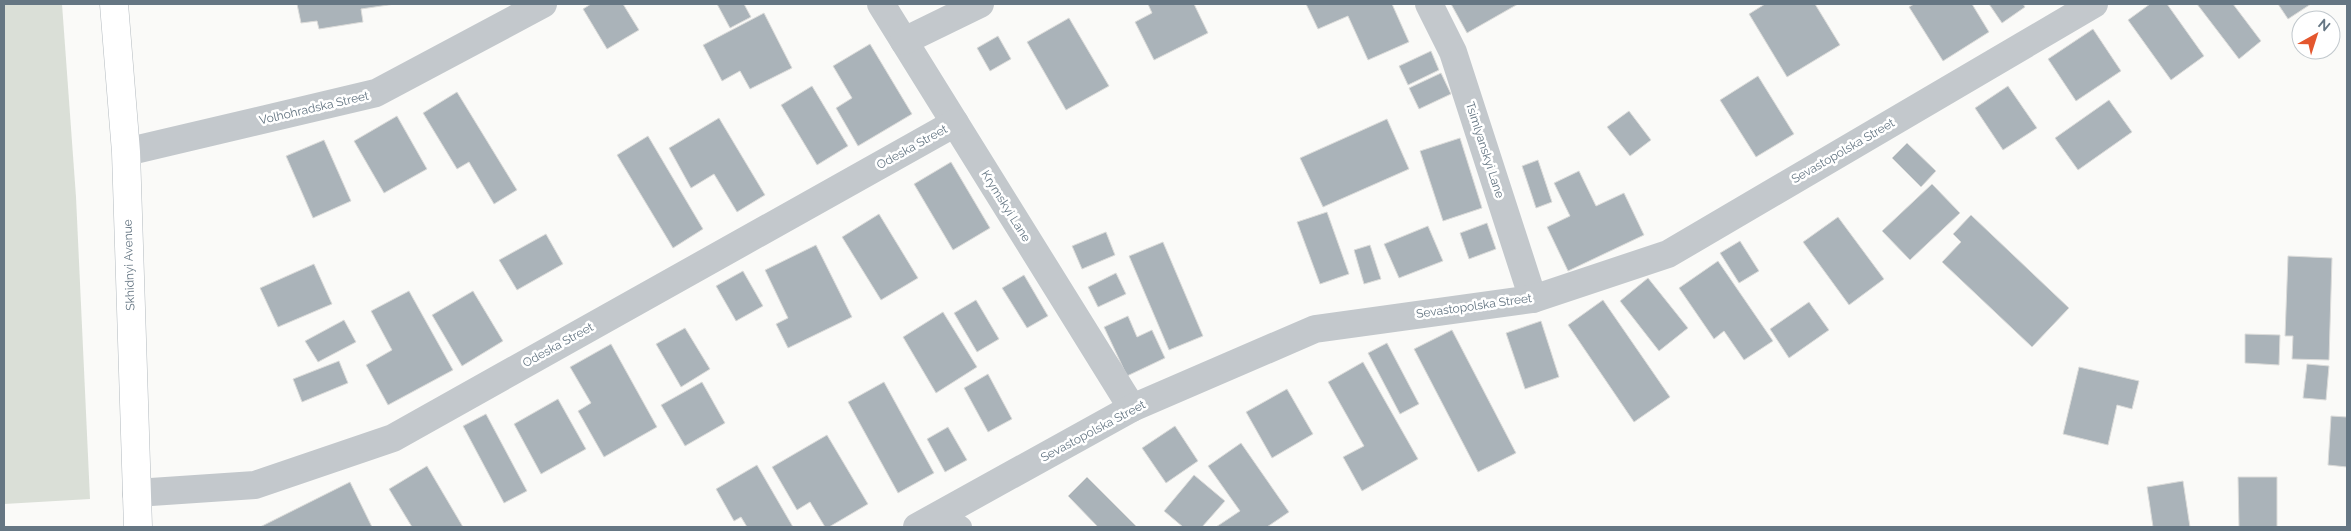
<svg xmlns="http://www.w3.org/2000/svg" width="2351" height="531" font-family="Raleway,sans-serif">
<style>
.green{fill:#dadfd7}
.building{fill:#aab3b9;stroke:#dcdcda}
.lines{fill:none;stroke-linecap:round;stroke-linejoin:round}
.secondary-casing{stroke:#b3babf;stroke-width:29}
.service{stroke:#c3c8cc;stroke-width:22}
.minor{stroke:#c3c8cc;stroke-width:28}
.secondary{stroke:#fff;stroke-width:28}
.labels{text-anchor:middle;stroke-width:5;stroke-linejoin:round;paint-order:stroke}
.street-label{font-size:12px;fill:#657683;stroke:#fff}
</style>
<rect width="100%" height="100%" fill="#fafaf8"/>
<path class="green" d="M4,4H62L76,197L90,499L4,504Z"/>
<g class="building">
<path d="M297,4H395L361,9L363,22L319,29L317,21L301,23Z"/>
<path d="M591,4H623L639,30L607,49L583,9Z"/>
<path d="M717,4H744L751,17L730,28Z"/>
<path d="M1148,4H1194L1208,33L1154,60L1135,22L1152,13Z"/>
<path d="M1306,4H1392L1409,42L1368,60L1348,16L1318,29Z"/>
<path d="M1451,4H1518L1467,33Z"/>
<path d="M1765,4H1815L1840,45L1787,77L1749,14Z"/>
<path d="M1914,4H1972L1989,32L1943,61L1909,7Z"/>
<path d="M1989,4H2023L2025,7L2002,23Z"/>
<path d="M2150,4H2167L2204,56L2171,80L2128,20Z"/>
<path d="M2197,4H2233L2261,41L2239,59Z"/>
<path d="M2278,4H2311L2288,19Z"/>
<path d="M764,13L792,68L750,89L740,71L722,81L703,45Z"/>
<path d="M1069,18L1109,86L1066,110L1027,42Z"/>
<path d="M2093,29L2121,71L2076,101L2048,59Z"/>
<path d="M998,36L1011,59L990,71L977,48Z"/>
<path d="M870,44L912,114L858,146L836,108L852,98L833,66Z"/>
<path d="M1431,51L1439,70L1408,85L1399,66Z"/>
<path d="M1441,73L1451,94L1419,109L1409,88Z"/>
<path d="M1758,76L1794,134L1756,157L1720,100Z"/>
<path d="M812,86L848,146L817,165L781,105Z"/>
<path d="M2008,86L2037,128L2003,150L1975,108Z"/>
<path d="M457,92L517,190L494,204L469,162L457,169L423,113Z"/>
<path d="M2109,100L2132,132L2078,170L2055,138Z"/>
<path d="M1629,111L1651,140L1630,156L1607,127Z"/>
<path d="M397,116L427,169L384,193L354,141Z"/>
<path d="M719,118L765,195L737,212L714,174L691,188L669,148Z"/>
<path d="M1387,119L1409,169L1323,207L1300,158Z"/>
<path d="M648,136L703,229L673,248L617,155Z"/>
<path d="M1460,138L1482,208L1443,221L1420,151Z"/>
<path d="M324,140L351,201L313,218L286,156Z"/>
<path d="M1907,143L1936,171L1921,187L1892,158Z"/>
<path d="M1538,160L1552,202L1536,208L1522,166Z"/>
<path d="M951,162L990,228L953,250L914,184Z"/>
<path d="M1579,171L1596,206L1624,193L1644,235L1568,271L1547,227L1570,216L1554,183Z"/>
<path d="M1932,184L1960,213L1910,260L1882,231Z"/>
<path d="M1327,212L1349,274L1320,284L1297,222Z"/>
<path d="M879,214L918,278L881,300L842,237Z"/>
<path d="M1971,215L2069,308L2032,347L1942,262L1961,242L1953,234Z"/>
<path d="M1838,217L1884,279L1849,305L1803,242Z"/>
<path d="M1487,223L1496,249L1469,259L1460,233Z"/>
<path d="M1428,226L1443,261L1399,278L1384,244Z"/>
<path d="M1106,232L1115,255L1082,269L1072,246Z"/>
<path d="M546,234L563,264L517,290L499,260Z"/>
<path d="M1740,241L1759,271L1739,283L1720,253Z"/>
<path d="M1163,242L1203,336L1169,350L1129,256Z"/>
<path d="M816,245L852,317L788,348L776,324L788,318L765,270Z"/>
<path d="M1370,245L1381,279L1364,284L1354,250Z"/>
<path d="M2288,256L2332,258L2329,360L2292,359L2293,336H2285Z"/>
<path d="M1718,261L1773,341L1744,360L1724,331L1714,339L1679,288Z"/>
<path d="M314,264L332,304L278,327L260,288Z"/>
<path d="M743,271L763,306L736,321L716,286Z"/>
<path d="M1116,273L1126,294L1098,307L1088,287Z"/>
<path d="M1024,275L1048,316L1027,328L1002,288Z"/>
<path d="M1648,278L1688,328L1659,351L1620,301Z"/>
<path d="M409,291L453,370L388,405L366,365L392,350L371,311Z"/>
<path d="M473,291L503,341L462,366L432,315Z"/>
<path d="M976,300L999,339L977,352L954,313Z"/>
<path d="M1603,300L1670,397L1634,422L1568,325Z"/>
<path d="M1809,302L1829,330L1789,358L1770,329Z"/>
<path d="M943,312L977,367L936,393L903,337Z"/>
<path d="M1128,316L1137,337L1152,330L1165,358L1127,376L1104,327Z"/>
<path d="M344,320L356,342L318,362L305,341Z"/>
<path d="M1541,321L1559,377L1525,389L1506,333Z"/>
<path d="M685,328L710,369L681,387L656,344Z"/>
<path d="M1452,330L1516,453L1478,472L1414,349Z"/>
<path d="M2245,334L2280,335L2279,365L2245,363Z"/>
<path d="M1387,343L1419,404L1400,414L1368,353Z"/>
<path d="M611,344L657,427L604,457L578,411L591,403L570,367Z"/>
<path d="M339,361L348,383L302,402L293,379Z"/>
<path d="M1363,362L1418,459L1362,491L1343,457L1364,446L1328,382Z"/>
<path d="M2307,364L2329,366L2326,400L2303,398Z"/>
<path d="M2079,367L2139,381L2132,409L2117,405L2108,445L2063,434Z"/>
<path d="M988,374L1012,419L988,432L964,388Z"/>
<path d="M702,382L725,423L685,446L661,405Z"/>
<path d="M884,382L934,473L898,493L848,402Z"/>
<path d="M1287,389L1313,434L1272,458L1246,412Z"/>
<path d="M558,399L586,449L541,474L514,424Z"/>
<path d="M486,414L527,491L504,503L463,426Z"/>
<path d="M2331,416L2347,417V467L2328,465Z"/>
<path d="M1175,426L1198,461L1166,483L1142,448Z"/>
<path d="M948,427L967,460L945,472L927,439Z"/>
<path d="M827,435L868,504L829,527H825L810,502L797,510L772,467Z"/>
<path d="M1241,443L1289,512L1267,527H1216L1240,511L1208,466Z"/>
<path d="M757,465L793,527H747L741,517L734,521L716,489Z"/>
<path d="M427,466L463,527H412L389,489Z"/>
<path d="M1194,475L1225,501L1202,527H1183L1164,511Z"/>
<path d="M1087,477L1137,527H1098L1068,496Z"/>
<path d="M2238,477H2277V527H2239Z"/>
<path d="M2183,481L2190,527H2153L2147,487Z"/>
<path d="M350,482L372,527H260Z"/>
</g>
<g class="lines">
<g class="secondary-casing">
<path id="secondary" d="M114,4L126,152L138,527"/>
</g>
<path class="service" d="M942,513L961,527"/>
<g class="minor">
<path d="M881,4L1132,408"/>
<path d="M1429,4L1453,52L1533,299"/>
<path d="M904,41L980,4"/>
<path d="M126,152L376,93L543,4"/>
<path d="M136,493L255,485L393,438L955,123"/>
<path d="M917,527L1132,408L1315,329L1533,299L1668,254L2094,4"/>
</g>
<use href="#secondary" class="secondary"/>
</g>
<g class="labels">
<g class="street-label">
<text transform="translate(314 108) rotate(-13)" y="4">Volhohradska Street</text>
<text transform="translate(912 147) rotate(-29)" y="4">Odeska Street</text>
<text transform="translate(1485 150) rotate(72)" y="4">Tsimlyanskyi Lane</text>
<text transform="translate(1843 151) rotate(-30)" y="4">Sevastopolska Street</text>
<text transform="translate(1006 206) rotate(58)" y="4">Krymskyi Lane</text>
<text transform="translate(129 265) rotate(-92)" y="4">Skhidnyi Avenue</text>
<text transform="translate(1474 306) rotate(-8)" y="4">Sevastopolska Street</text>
<text transform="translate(558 345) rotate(-29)" y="4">Odeska Street</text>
<text transform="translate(1093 431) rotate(-28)" y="4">Sevastopolska Street</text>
</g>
</g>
<rect width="2351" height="531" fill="none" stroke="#657683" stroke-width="10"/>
<g transform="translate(2316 35) rotate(39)"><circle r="24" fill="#ffffff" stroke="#c1c8cd"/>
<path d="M0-4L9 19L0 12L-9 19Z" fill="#e4572e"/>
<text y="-8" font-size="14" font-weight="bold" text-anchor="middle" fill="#657683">N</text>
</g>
</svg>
